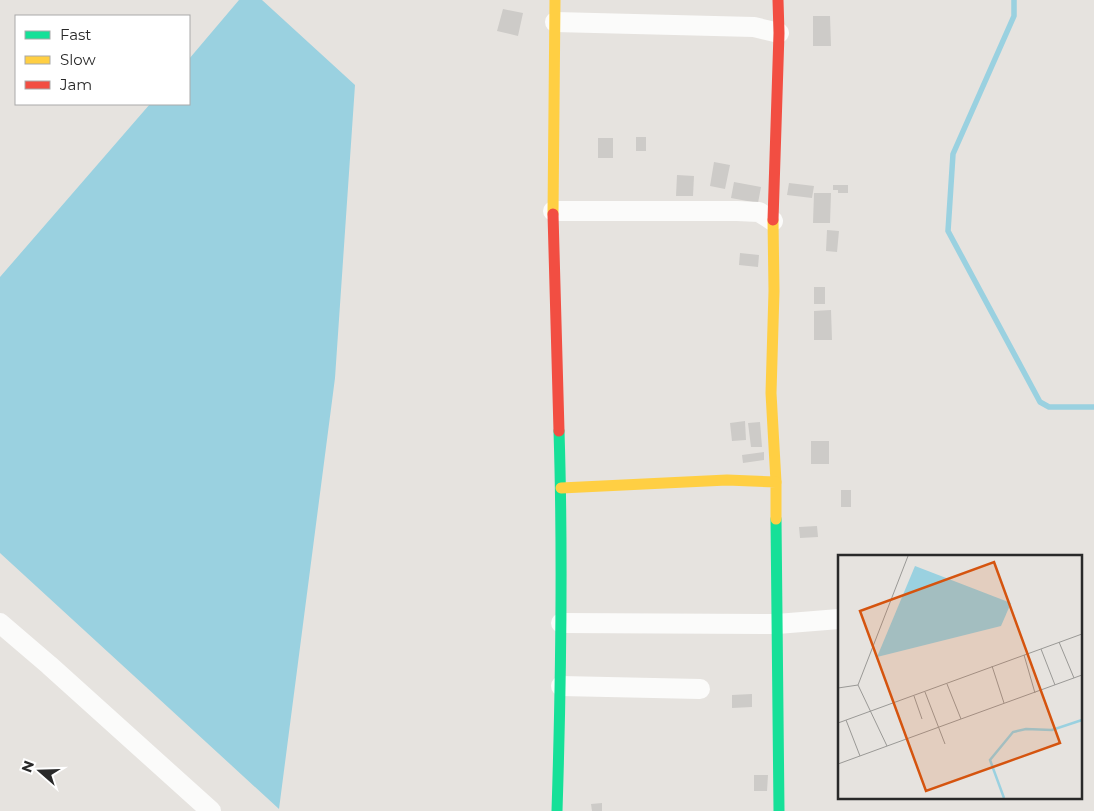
<svg xmlns="http://www.w3.org/2000/svg" width="1094" height="811" font-family="Montserrat,sans-serif">
<style>
.water{fill:#9ad1e0}
.lines{fill:none;stroke-linecap:round;stroke-linejoin:round}
.stream{stroke:#9ad1e0;stroke-width:5.5}
.building{fill:#cdcbc8}
.street{stroke:#fbfbfa;stroke-width:20}
.fast{stroke:#16e098;stroke-width:11}
.slow{stroke:#ffcf43;stroke-width:11}
.jam{stroke:#f24e42;stroke-width:11}
.inset-river{fill:none;stroke:#9ad1e0;stroke-width:2.5}
.inset-road{fill:none;stroke:#9a9996;stroke-width:1}
.view{fill:#d5540f;fill-opacity:0.15;stroke:#d5540f;stroke-width:2.5}
.inset-edge{fill:none;stroke:#292929;stroke-width:2.5}
</style>
<rect width="100%" height="100%" fill="#e6e3df"/>
<path class="water" d="M239,0H262L355,85L335,378L279,809L0,553V277L150,104H189V59Z"/>
<g class="lines">
<path class="stream" d="M1014,0V16L953,154L948,231L1040,402L1049,407H1094"/>
</g>
<g class="building">
<path d="M503,9L523,13L518,36L497,31Z"/>
<path d="M813,16H830L831,46H813Z"/>
<rect x="636" y="137" width="10" height="14"/>
<rect x="598" y="138" width="15" height="20"/>
<path d="M714,162L730,165L725,189L710,186Z"/>
<path d="M677,175L694,176L693,196H676Z"/>
<path d="M734,182L761,187L758,203L731,198Z"/>
<path d="M789,183L814,186L812,198L787,195Z"/>
<path d="M833,185H848V193H838V190H833Z"/>
<path d="M814,193H831L830,223H813Z"/>
<path d="M827,230L839,231L837,252L826,251Z"/>
<path d="M740,253L759,255L758,267L739,265Z"/>
<rect x="814" y="287" width="11" height="17"/>
<path d="M831,310L832,340H814V311Z"/>
<path d="M745,421L746,440L732,441L730,423Z"/>
<path d="M760,422L762,447H751L748,423Z"/>
<rect x="811" y="441" width="18" height="23"/>
<path d="M764,452V460L743,463L742,455Z"/>
<rect x="841" y="490" width="10" height="17"/>
<path d="M817,526L818,537L800,538L799,527Z"/>
<path d="M752,694V707L732,708V695Z"/>
<path d="M754,775H768L767,791H754Z"/>
<path d="M602,803V811H592L591,804Z"/>
</g>
<g class="lines">
<g class="street">
<path d="M555,22L754,27L779,33"/>
<path d="M553,211H737L759,212L773,221"/>
<path d="M0,623L49,665L211,811"/>
<path d="M561,623L777,624L839,619"/>
<path d="M561,686L700,689"/>
</g>
<g class="fast">
<path d="M776,519L779,811"/>
<path d="M557,811C561,684 563,558 559,431"/>
</g>
<g class="slow">
<path d="M553,214L555,0"/>
<path d="M773,220L774,291L771,393L776,482"/>
<path d="M561,488L727,480L776,482V519"/>
</g>
<g class="jam">
<path d="M553,214L559,431"/>
<path d="M773,220L779,33L778,0"/>
</g>
</g>
<g transform="translate(838 555)">
<rect width="244" height="244" fill="#e6e3df"/>
<path d="M77,11L173,48L163,71L39,102Z" fill="#9ad1e0"/>
<path class="inset-river" d="M166,243L152,205L175,177L188,174L214,175L244,165"/>
<path class="inset-road" d="M221,87L236,123M203,94L217,130M186,100L197,138M154,111L166,148M20,130L70,1M0,133L20,130L49,191M87,137L107,189M76,141L84,164M123,164L244,120M8,165L22,201M0,168L244,79M0,209L123,164L109,129"/>
<path class="view" d="M156,7L222,188L88,236L22,56Z"/>
<rect width="244" height="244" class="inset-edge"/>
</g>
<rect x="15" y="15" width="175" height="90" fill="#ffffff" stroke="#a9a9a9"/>
<rect x="25" y="31" width="25" height="8" fill="#16e098" stroke="#a9a9a9"/>
<text x="60" y="40" font-size="15" fill="#292929">Fast</text>
<rect x="25" y="56" width="25" height="8" fill="#ffcf43" stroke="#a9a9a9"/>
<text x="60" y="65" font-size="15" fill="#292929">Slow</text>
<rect x="25" y="81" width="25" height="8" fill="#f24e42" stroke="#a9a9a9"/>
<text x="60" y="90" font-size="15" fill="#292929">Jam</text>
<g transform="translate(40 771) rotate(290)" stroke="#ffffff" stroke-width="4" paint-order="stroke">
<path d="M0-4L9 19L0 12L-9 19Z" fill="#292929"/>
<text y="-8" font-size="14" font-weight="bold" text-anchor="middle" fill="#292929">N</text>
</g>
</svg>
